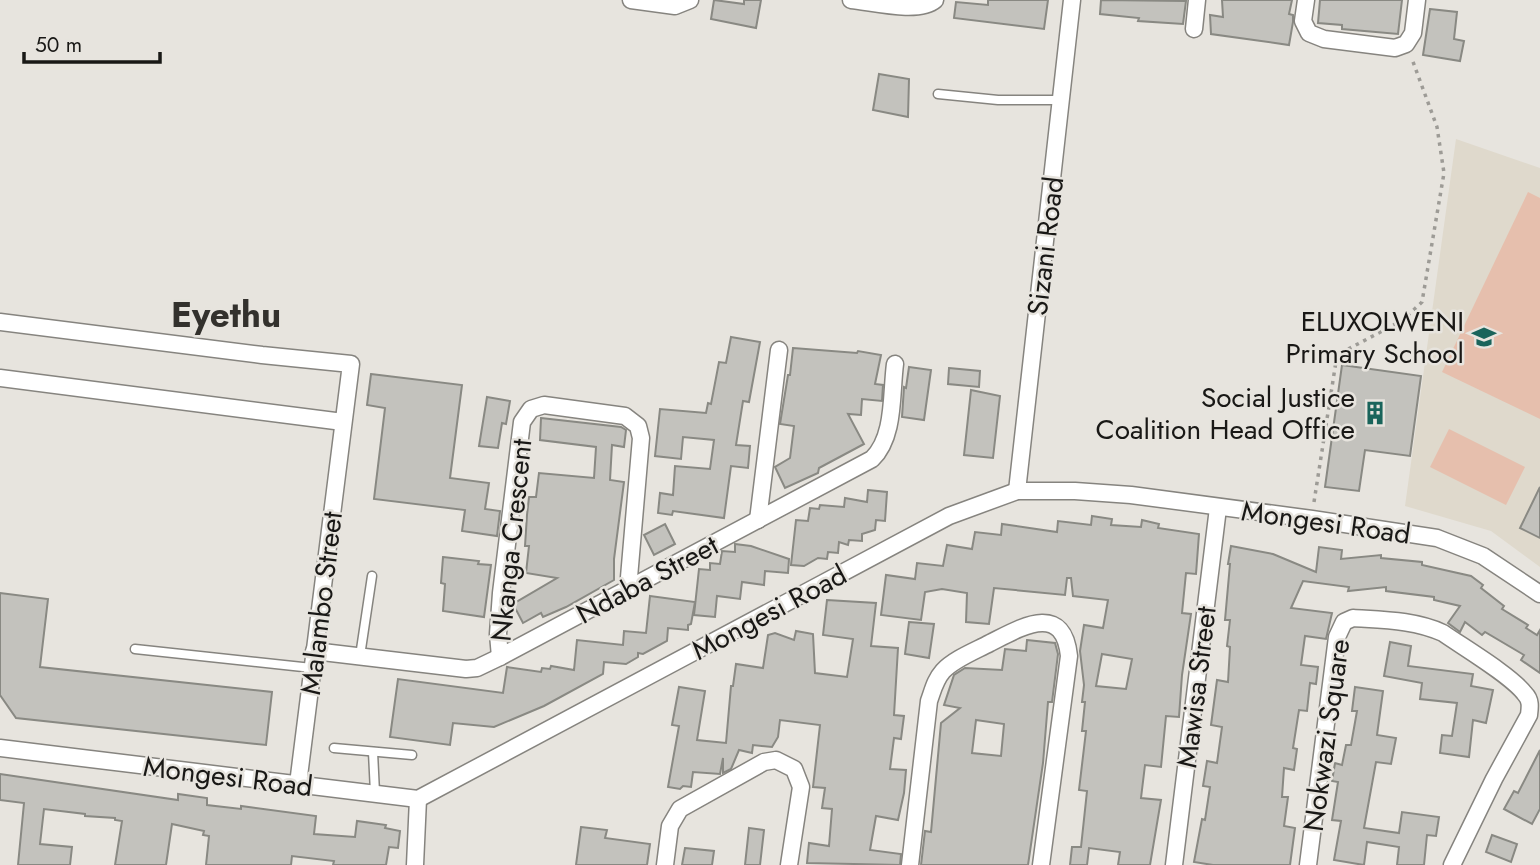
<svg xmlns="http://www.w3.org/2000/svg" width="1540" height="865" font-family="Jost,sans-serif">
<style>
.built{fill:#dfd9cc}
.green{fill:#e6bfad}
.building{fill:#c3c2bd;stroke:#898983;stroke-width:2;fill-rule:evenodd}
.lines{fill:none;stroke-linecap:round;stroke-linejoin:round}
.service-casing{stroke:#86847f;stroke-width:11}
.minor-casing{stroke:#86847f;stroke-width:19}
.path{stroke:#9d9b96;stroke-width:3.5;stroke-dasharray:3.5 5;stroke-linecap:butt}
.service{stroke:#fff;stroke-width:8}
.minor{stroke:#fff;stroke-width:16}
.labels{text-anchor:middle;stroke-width:5;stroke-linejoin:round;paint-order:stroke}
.street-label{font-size:28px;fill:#191816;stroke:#e7e4de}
.poi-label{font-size:28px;fill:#191816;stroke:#e7e4de;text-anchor:end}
.district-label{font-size:35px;font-weight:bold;fill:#33312d;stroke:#e7e4de}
</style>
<rect width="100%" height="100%" fill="#e7e4de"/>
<path class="built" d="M1456,139L1540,168V567L1491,531L1405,506Z"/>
<g class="green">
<path d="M1528,192L1540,198V419L1442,372Z"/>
<path d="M1449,429L1525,467L1506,505L1430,467Z"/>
</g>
<g class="building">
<path d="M714,0L744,4V0H761L756,28L711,19Z"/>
<path d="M988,0H1048L1044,29L954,18L956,2L988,5Z"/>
<path d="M1101,0L1186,1L1183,24L1138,21L1139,18L1100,14Z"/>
<path d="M1222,0H1292L1289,14L1293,15V22L1289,45L1211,34L1210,15L1223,17Z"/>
<path d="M1320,0H1402L1398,34L1342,29V25L1318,23Z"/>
<path d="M1430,9L1457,12L1454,39L1464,41L1460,61L1423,55Z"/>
<path d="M879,74L909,79L908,117L873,110Z"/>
<path d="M731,337L760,342L749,402L743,401L736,445L750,446L748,468L731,466L724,518L673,511L672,515L658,513L660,493L673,495L675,466L710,469L714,440L683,437L681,459L655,456L660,409L706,413L708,403L711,404L719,362L726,363Z"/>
<path d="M793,348L857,353L858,351L881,355L875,384L883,385L882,401L862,399L861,415L848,414L864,444L819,468L818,473L785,488L775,467L790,458L794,426L780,424L788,375H790Z"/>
<path d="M1342,365L1421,376L1410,456L1365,450L1359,491L1325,487Z"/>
<path d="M909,367L931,370L924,420L902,417L904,387L906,388Z"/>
<path d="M949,368L980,371L979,387L948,384Z"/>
<path d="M371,374L462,385L450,478L489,483L485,509L500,511L497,536L462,531L465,510L374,499L385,408L367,405Z"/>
<path d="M971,390L1000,396L993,458L964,455Z"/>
<path d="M487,397L510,401L506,424L502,423L498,448L479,446Z"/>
<path d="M541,418L621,427L626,430L624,447L612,445L610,480L624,482L614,559V580L566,607L543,617L541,613L523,623L513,604L557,578L526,573L529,546H525L527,515L529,497H536L539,473L594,478L596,447L540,440Z"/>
<path d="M1540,487V538L1520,528Z"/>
<path d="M868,490L887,492L885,521L876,520L875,530L862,534V541L849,540L848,545L839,542L838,553L828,552L827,559L818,558L804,566L791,565L796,520L808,521L810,508L819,509L820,505L844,507L845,498L867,502Z"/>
<path d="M1092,516L1112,519L1111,525L1141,527L1142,520L1159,524L1158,528L1199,534L1196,574L1186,573L1182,613L1191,614L1182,675L1179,717L1166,716L1161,767L1145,765L1141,798L1161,800L1150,865H1118L1120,852L1089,848L1087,865H1070L1072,847H1081L1087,791L1079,790L1086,731H1082L1085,702H1082L1084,685L1080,651L1084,625L1103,628L1108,600L1073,596L1071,578H1067L1065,595L994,588L989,624L966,622L967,593L942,589L925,592L921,620L881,615L886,575L915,579L917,563L943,566L947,545L972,549L975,532L1001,535L1002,524L1057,532L1058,521L1091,525ZM1102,654L1132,659L1126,689L1096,686Z"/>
<path d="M665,524L675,544L654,555L644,535Z"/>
<path d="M735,544L751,546L789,559L788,573L765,571L764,585L742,582L740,599L717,596L715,617L694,615L699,569L710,570V563L720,564L722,551L735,552Z"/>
<path d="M1231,546L1273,554L1316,572L1319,547L1342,550L1341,559L1381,555V558L1422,562V565L1471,576L1483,585L1481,588L1504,606L1502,609L1528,625L1526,628L1537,635L1540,630V673L1521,660L1524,655L1485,632L1482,635L1465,622L1460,632L1448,623L1460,606L1434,600V597L1386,591V587L1348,591L1349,587L1303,581L1291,608L1332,613L1326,639L1305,636L1301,665L1318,667L1316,684L1310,683L1307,711L1299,710L1293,748L1297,749L1294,770L1284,768L1282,797H1288L1284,826L1295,828L1290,865H1213L1194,862L1202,819L1205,820L1210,787L1203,786L1207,761L1217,763L1222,727L1211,725L1217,680L1228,682L1230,647L1227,646L1230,620H1225L1230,564H1228Z"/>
<path d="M443,557L479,561L478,564L491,565L484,617L443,611L445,584L441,583Z"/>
<path d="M0,593L48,599L40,667L272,692L266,745L16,718L0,695Z"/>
<path d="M650,596L695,602L691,624L688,625V630L668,628L667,641L643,654L638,653V657L626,664L604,662L603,674L544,706L494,727L453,723L450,745L390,737L398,679L503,693L507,667L541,672L542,668L550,669L551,666L574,670L577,640L623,645L624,631L646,633Z"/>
<path d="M827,600L876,603L871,646L898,648L894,715L904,716L901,739L894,738L890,769L906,770L904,793L898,820L876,816L870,850L901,854L900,865L807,863L809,843L829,846L832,809L822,808L825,788L813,787L820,725L780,720L778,737L772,747L753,745L752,753L739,750L731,769L723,773V758L720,774L693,772L691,787L683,786L680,789L668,787L679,726L672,725L679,687L705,691L697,740L726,743L731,686H733L736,664L763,668L768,635L775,633L794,640L796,631L813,634L815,673L847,677L853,639L823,635Z"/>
<path d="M909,622L934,624L929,658L905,654Z"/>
<path d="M1027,640L1055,643L1058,654L1052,702H1048L1043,763L1028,865H921L925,831L931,832L941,723L960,708L944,705L954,675L965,668L1002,670L1005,649L1026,651ZM976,720L1004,724L1001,756L972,753Z"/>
<path d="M1390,642L1411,646L1408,666L1473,674L1471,686L1493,690L1486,723L1473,720L1469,757L1440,753L1442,735L1452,736L1457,703L1420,699L1422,683L1384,676Z"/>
<path d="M1355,687L1383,691L1377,735L1396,738L1391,764L1376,762L1364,828L1399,833L1402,812L1439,817L1436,836L1427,835L1424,865H1397L1399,847L1367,842L1364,865L1334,860L1341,821L1332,820L1338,782L1332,781L1335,763L1342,765L1346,745H1351L1357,711H1352Z"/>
<path d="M1540,750V809L1532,824L1504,809L1514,791L1518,793Z"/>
<path d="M0,774L178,800V794L207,798V805L241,809V806L316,816L314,834L355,837L357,821L386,825L385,828L400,831L398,848L389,847L386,865H333L334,861L292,856L291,865H206L209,836L203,835L204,831L172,824L166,865H115L122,821L115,820V818L85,816V814L44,809L40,844L72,847L70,865H18L24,803L0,800Z"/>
<path d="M581,827L607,830L605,838L650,844L647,865H576Z"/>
<path d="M749,828L764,830L760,865H745Z"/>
<path d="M1492,835L1517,844L1511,862L1486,852Z"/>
<path d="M685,848L714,851L712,865H682Z"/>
</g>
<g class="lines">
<g class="service-casing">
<g id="service">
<path d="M938,94L998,100H1062"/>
<path d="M135,649L312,668"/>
<path d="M360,656L372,576"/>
<path d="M334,748L412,755"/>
<path d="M373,752L375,793"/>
</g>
</g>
<g class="minor-casing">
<g id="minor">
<path d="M631,0L675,6L690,0"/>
<path d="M851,0C872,2 919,14 935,0"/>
<path d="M1306,0L1303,21L1309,33L1324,39L1395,48L1406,44L1413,33L1417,0"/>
<path d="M1194,29L1197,0"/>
<path d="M0,322L262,355L351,364L298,784"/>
<path d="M0,378L343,422"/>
<path d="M1017,491L1072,0"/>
<path d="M758,520L779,350"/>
<path d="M314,651L466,669L477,668L500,657L872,459C895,437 891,394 895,364"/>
<path d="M500,657L498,634L501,593L522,422L531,409L544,405L625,416L638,426L641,438L628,589"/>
<path d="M0,748L418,799L949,516L1017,491H1075L1131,495L1312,519L1437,538L1483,556L1540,594"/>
<path d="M415,865L418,799"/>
<path d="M665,865L670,826L680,809L764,762L776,760L794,769L801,787L789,865"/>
<path d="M910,865L929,701C933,690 935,680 943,671C954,659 975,651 990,643C1020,628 1063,601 1069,656L1041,865"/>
<path d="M1174,865L1218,508"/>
<path d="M1308,865L1337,637L1344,622L1353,618C1383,620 1415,620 1443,633C1463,647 1512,676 1525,694C1531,700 1530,707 1529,715L1494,779L1452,865"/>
</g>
</g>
<path class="path" d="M1314,502L1337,355L1403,320L1422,302L1444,173L1437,127L1412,59"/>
<use href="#service" class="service"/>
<use href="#minor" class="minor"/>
</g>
<defs>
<g id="school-bare" transform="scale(1.89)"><path d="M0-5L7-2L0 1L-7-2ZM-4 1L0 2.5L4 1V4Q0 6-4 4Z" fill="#19645b" stroke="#e7e4de" stroke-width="2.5" paint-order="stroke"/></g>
<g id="building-bare" transform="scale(1.89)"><path d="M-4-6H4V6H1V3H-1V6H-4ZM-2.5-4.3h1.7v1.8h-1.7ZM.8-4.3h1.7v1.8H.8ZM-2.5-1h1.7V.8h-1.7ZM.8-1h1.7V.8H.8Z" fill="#19645b" stroke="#e7e4de" stroke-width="2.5" paint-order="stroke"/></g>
</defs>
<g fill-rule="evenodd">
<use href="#school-bare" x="1484" y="337"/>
<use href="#building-bare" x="1375" y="413"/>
</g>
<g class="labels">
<g class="street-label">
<text transform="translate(1045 246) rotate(-83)" y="10">Sizani Road</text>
<text transform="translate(1326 522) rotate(8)" y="10">Mongesi Road</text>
<text transform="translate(511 540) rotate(-84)" y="10">Nkanga Crescent</text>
<text transform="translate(647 579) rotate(-28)" y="10">Ndaba Street</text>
<text transform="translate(321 603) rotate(-83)" y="10">Malambo Street</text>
<text transform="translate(769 612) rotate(-28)" y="10">Mongesi Road</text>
<text transform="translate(1196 687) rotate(-83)" y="10">Mawisa Street</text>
<text transform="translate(1326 735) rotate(-82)" y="10">Nokwazi Square</text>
<text transform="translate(228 776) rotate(7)" y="10">Mongesi Road</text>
</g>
<g class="poi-label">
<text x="1464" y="331">ELUXOLWENI<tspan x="1464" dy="32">Primary School</tspan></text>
<text x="1355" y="407">Social Justice<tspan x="1355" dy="32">Coalition Head Office</tspan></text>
</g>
<g class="district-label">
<text x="226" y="327">Eyethu</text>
</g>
</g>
<path d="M24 52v10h136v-10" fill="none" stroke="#191816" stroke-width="3.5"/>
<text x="35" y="52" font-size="21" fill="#191816" stroke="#e7e4de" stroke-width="5" paint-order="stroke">50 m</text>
</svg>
